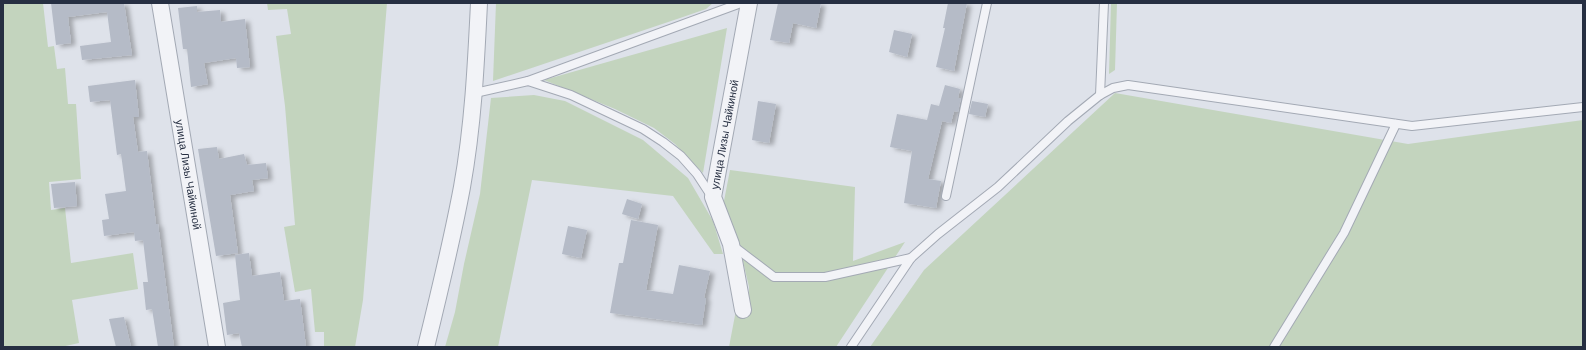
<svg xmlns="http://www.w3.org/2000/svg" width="1586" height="350" font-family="'DM Sans',sans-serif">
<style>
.green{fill:#c3d4be}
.building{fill:#b5bbc7;filter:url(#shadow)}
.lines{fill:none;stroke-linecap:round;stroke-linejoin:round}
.service-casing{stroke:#a3a9b4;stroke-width:10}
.minor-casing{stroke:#a3a9b4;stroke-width:18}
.service{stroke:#f2f3f7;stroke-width:8}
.minor{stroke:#f2f3f7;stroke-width:16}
.labels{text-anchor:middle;stroke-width:4;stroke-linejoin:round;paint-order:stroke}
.street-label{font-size:11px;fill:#262f42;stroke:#eef1f7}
</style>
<defs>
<filter id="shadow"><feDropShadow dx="4.5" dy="2.5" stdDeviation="2" flood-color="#0004"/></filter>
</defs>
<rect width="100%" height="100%" fill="#dee2ea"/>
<g class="green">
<path d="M3,3H43L48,47L54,46L57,69L65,68L68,104H76L81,179L49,182L51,210L65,208L71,263L133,253L138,289L72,300L79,343L61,347H3Z"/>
<path d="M267,3H387L363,300L355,347H324V332H315L311,289L295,292L284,227L295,225L285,106L276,36L291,34L287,9L268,10Z"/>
<path d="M496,3H713L706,9L683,17L493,81Z"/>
<path d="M1111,3H1117L1115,70L1109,74Z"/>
<path d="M727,28L703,173L675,144L654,128L615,109L544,80Z"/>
<path d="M1115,93L1408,144L1583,120V347H870L924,270Z"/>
<path d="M534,95L565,101L643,140L688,178L713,221L723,254H714L673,196L532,180L498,347H445L455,312L464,264L480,194L491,98Z"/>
<path d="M730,170L855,187L853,261L905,242L836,347H729L736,310L748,312L749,287L738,240L723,206Z"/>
</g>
<g class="building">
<path d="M51,3H124L132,55L82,60L80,46L111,42L107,12L68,17L71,43L56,45Z"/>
<path d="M778,3H821L816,28L793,23L789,43L770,40Z"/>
<path d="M948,3H967L954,71L936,67L945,28H943Z"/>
<path d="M197,6V12L220,10L221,22L245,19L250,67L237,68L236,58L204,63L208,84L191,87L187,49H183L178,8Z"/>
<path d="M894,30L912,34L907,57L889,52Z"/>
<path d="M135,80L139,117H133L138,152L147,151L156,224H158L174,347H158L152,309L146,310L143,282H148L143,240L135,241L134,232L104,236L102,220L109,219L105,194L126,191L121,154L117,155L110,100L90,102L88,86Z"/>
<path d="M945,85L960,89L958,98H961L958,112L954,111L951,123L942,121L928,179L941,181L936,208L904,203L912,151L890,147L897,114L927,120L931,104L939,106Z"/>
<path d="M758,101L776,104L769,143L752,140Z"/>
<path d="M972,101L988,104L985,117L969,114Z"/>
<path d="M217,147L219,159L244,154L247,165L266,163L268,178L252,180L254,191L230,195L238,253L216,256L198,149Z"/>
<path d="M75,182L77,206L54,208L51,184Z"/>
<path d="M627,199L642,204L638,219L622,214Z"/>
<path d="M631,220L658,225L646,290L673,294L679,265L710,271L704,298H706L702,325L610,313L619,263H623Z"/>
<path d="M568,226L587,230L581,258L562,254Z"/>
<path d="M249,253L252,276L280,272L284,301L300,299L306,347H242L239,333L227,335L223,303L240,300L235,255Z"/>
<path d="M124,317L131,347H116L109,319Z"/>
</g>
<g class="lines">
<g class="service-casing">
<g id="service">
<path d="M528,81L741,3"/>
<path d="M475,93L528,81L571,95L643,129L663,142L681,156L697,174L712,197"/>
<path d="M1100,95L1104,3"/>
<path d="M946,196L987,3"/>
<path d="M732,245L774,277H825L911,258"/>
<path d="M851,347L911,258L938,234L998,187L1068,121L1100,95L1113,88L1128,85L1412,126L1583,107"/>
<path d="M1274,347L1344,233L1396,124"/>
</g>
</g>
<g class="minor-casing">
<g id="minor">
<path id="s1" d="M160,3L217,347"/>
<path id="s2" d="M743,310L731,244L713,197L749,3"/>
<path d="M426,347C439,294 452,241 462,187C473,126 476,65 479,3"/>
</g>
</g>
<use href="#service" class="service"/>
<use href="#minor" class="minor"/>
</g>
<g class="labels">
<g class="street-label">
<text dy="4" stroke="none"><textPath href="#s2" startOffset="181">улица Лизы Чайкиной</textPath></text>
<text dy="4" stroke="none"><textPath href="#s1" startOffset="174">улица Лизы Чайкиной</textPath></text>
</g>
</g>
<rect width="1586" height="350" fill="none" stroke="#262f42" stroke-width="8"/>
</svg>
